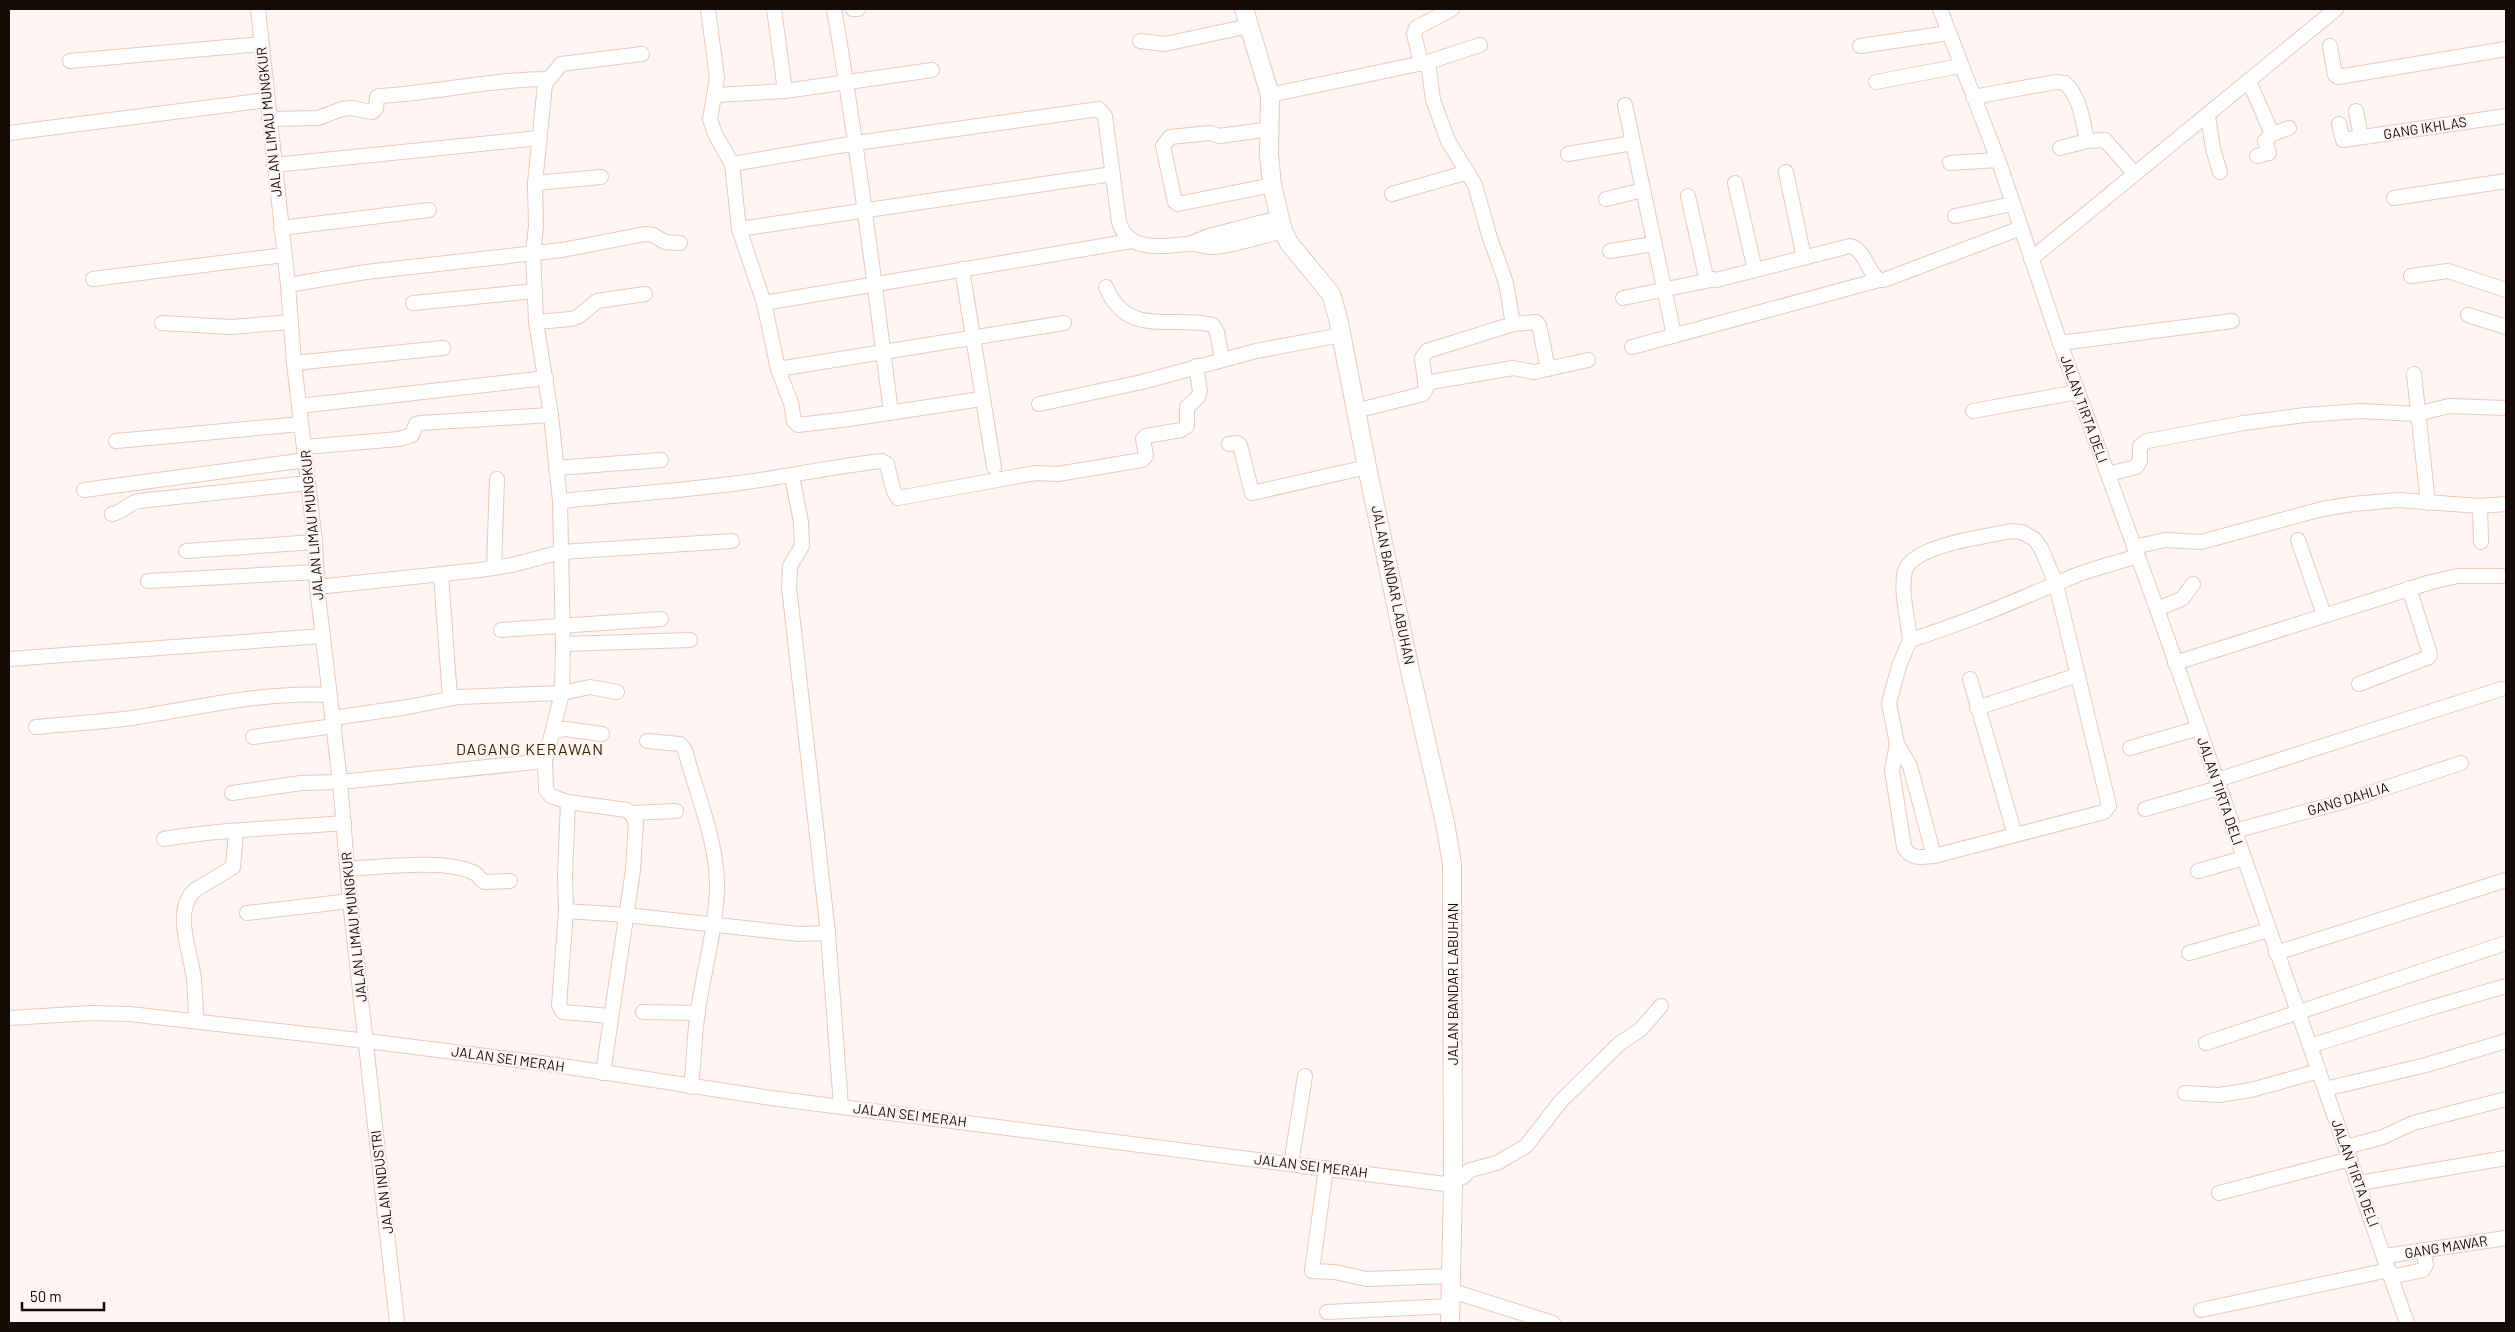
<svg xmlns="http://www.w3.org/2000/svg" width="2515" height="1332" font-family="Barlow,sans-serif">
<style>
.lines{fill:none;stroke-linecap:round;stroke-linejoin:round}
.minor-casing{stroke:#e8c9bb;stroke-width:16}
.major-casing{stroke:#e8c9bb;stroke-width:20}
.minor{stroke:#fff;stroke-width:14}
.major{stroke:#fff;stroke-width:18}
.labels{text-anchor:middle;stroke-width:4.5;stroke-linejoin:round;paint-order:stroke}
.street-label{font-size:14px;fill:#140b07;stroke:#fdf6f4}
.quarter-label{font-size:16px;letter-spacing:1px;fill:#3c2701;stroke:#fdf6f4}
</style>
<rect width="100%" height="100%" fill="#fdf6f4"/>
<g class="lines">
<g class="minor-casing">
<g id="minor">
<path d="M258,9L288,285L294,363L315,542L317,587L340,782L350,901L397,1323"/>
<path d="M708,9L717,78L710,119L715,134L732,164L739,229L764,303L778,369L791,403L794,421L798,425L849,419L981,399"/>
<path d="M774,9L785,91"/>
<path d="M834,9C857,143 874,278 891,413"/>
<path d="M853,9H858"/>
<path d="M1940,9L2000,165L2060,343L2157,609L2407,1323"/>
<path d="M1140,41L1165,44L1249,26"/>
<path d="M1860,46L1949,33"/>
<path d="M2330,46L2335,75L2338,77L2506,49"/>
<path d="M70,61L261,44"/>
<path d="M1428,62L1480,45"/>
<path d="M1421,64L1414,34L1416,28L1452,9"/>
<path d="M2249,81L2272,134L2289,128"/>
<path d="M1876,82L1960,66"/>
<path d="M716,95L785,91L932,70"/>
<path d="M1270,95L1428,62L1433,100L1448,141L1475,185L1489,235L1506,283L1513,324L1427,351L1422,358L1426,389L1423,394L1355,411"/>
<path d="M1973,97L2056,82L2065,83C2080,96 2083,122 2087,141"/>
<path d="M1625,105L1674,335"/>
<path d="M2356,111L2361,137"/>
<path d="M2208,116L2213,149L2220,172"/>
<path d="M269,119L318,118L342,109L351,108L372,112L376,109L377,97L380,96C436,93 492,79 548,79"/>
<path d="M2339,124L2343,140L2506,116"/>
<path d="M1271,129L1219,136L1210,133L1170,137L1163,146L1175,202L1178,204L1272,185"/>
<path d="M9,133L267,100"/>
<path d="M2060,148L2087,141L2105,140L2134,173"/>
<path d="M1568,154L1633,143"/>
<path d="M2257,156L2269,153L2265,141L2272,134"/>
<path d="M1950,163L1998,160"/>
<path d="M732,164L856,143L1099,109L1105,116L1119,222C1128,253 1163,246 1188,244C1196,243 1204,247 1211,247C1230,247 1263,236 1283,231"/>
<path d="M274,165L539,138"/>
<path d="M1786,172L1804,258"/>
<path d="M535,183L601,177"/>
<path d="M1735,183L1755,270"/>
<path d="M1392,194L1468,172"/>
<path d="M1688,196L1706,277L1716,280L1850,246C1865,249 1867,272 1879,280H1884L2021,228"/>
<path d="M2394,198L2506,181"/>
<path d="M1606,199L1643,190"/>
<path d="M1955,216L2012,204"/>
<path d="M281,228L429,210"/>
<path d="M739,229L1112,174"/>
<path d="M1192,243L1209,236L1279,218"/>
<path d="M1610,251L1654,244"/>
<path d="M2031,259L2336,9"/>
<path d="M962,269L994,467"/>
<path d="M2411,276L2448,271L2506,290"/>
<path d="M93,279L284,255"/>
<path d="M288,285L366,272L562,250L645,234L653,235L665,242L680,243"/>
<path d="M1106,287C1127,338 1171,315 1213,325L1217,332L1222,359"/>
<path d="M1623,298L1711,280"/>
<path d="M413,303L535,291"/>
<path d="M764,303L1132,241"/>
<path d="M2468,315L2506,327"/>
<path d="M536,322L571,319L579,316L597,301L645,294"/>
<path d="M162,323L231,327L291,322"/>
<path d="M1513,324L1536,322L1539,325L1548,369"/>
<path d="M2060,343L2232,321"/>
<path d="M1632,347L1879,280"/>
<path d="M294,363L443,348"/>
<path d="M778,369L1064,323"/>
<path d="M2414,374L2428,503"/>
<path d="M1425,383L1513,368L1534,372L1588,360"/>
<path d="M1039,404L1142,382L1256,351L1341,335"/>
<path d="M299,406L546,378"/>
<path d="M1973,411L2078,392"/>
<path d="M116,441L301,424"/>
<path d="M1229,444L1237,443L1240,445L1252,493L1367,467"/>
<path d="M304,447L399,439L412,435L416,424L420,423L551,415"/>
<path d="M556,468L661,460"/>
<path d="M2108,474L2136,467L2140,461V446L2147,441L2244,423L2305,415L2360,411L2417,414L2449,406L2506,408"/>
<path d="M792,476L801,522L802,546L790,566L789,587L828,933L841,1106"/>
<path d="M84,490L306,460"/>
<path d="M560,501C620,495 679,491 739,483C787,477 834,466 882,461L887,464L893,489L898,498L997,480L1036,473L1058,474L1142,460L1146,456L1143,439L1146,436L1181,430L1187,426V407L1198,397L1200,391L1196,366"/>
<path d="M2480,506L2481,542"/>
<path d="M112,514C124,512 128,503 139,501L308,483"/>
<path d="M2298,540L2324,615"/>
<path d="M2134,547L2165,540L2201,542L2322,509L2353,504L2398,500L2480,506L2506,504"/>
<path d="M186,551L315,542"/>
<path d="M494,568L497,479"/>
<path d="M441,575L450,698"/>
<path d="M148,581L317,572"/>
<path d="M317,587L480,570L512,565L561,552L732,541"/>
<path d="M2157,609L2182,599L2193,584"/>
<path d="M501,630L661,619"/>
<path d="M1910,640C1908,619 1900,590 1905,571C1912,545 1988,536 2012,531L2022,532L2034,539L2041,548L2056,584L2109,806L2104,812L1934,856L1910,766L1897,744L1889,703L1899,666L1910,640C1965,623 2015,601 2067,579C2089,569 2114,564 2137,556"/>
<path d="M563,644L690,640"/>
<path d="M9,659L323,636"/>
<path d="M2175,663L2431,582L2458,576H2501"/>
<path d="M1970,679L2015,835"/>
<path d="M2359,684L2429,657L2430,654L2409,588"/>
<path d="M1977,708L2078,675"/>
<path d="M333,718L408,707L459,697L562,693L590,687L617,692"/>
<path d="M36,727C68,724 100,722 132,718C197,708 264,691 330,695"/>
<path d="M554,731L565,729L602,734"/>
<path d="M253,737L334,726"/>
<path d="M647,741L680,744L685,750C696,793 716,837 717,883C717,925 704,969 698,1011C694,1036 694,1062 691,1087"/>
<path d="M1897,744L1892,770L1904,847C1911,860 1922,857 1934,856"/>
<path d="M2130,748L2199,728"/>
<path d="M2217,780L2501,689"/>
<path d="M232,793L301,783L340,782L545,761"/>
<path d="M568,802L565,875L566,911L559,1005L563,1012L610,1016"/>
<path d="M2145,809L2219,788"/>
<path d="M631,813L676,811"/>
<path d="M2234,831L2346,801L2461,763"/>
<path d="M164,839C223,829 284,828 344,823"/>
<path d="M348,869C378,867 452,858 476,874C479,876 481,880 484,882L510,881"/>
<path d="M2198,871L2244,858"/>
<path d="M566,911L626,915L799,934L828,933"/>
<path d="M247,913L350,901"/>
<path d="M2189,953L2269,930"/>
<path d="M2276,953L2506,880"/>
<path d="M643,1012L698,1013"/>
<path d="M9,1018L91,1013L130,1014L367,1041L556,1065L771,1098L1453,1185"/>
<path d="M196,1021C196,1007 195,993 194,979C191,952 172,911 195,890L233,867L236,832"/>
<path d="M2206,1043L2506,943"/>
<path d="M2310,1046L2420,1011L2506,986"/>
<path d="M603,1073L633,870L636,823L633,816L627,810L568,802L551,796L546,790L545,761L562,693L563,644L560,501L551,415L536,322L533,253L536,226L535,183L545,84L561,64L642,54"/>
<path d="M2325,1089L2426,1065L2506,1041"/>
<path d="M2185,1093L2219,1095L2251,1090L2319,1071"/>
<path d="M2346,1147L2383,1137L2413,1123L2506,1099"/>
<path d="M1291,1164L1305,1076"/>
<path d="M1326,1168L1312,1271L1335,1272L1366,1279L1452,1276"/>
<path d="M1453,1179L1463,1177L1470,1170L1497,1163L1526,1146L1561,1101L1619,1044L1641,1029L1661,1006"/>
<path d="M2359,1183L2506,1158"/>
<path d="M2219,1193L2350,1159"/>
<path d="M2385,1256L2506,1238"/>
<path d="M2391,1277L2423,1270L2426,1265L2423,1251"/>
<path d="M1452,1291L1553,1323"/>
<path d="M2201,1310L2389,1270"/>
<path d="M1327,1312L1451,1306"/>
</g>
</g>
<g class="major-casing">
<path id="major" d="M1244,9L1270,95L1269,154L1272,185L1283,231L1289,243L1331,294L1338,318L1367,467L1411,675L1445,823L1452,864L1453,1185L1450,1323"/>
</g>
<use href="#minor" class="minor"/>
<use href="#major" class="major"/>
</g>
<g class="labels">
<g class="street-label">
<text transform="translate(269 122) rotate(-96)" y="5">JALAN LIMAU MUNGKUR</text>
<text transform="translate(2425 128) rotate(-9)" y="5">GANG IKHLAS</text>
<text transform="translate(2084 409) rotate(70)" y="5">JALAN TIRTA DELI</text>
<text transform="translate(312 525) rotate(-95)" y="5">JALAN LIMAU MUNGKUR</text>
<text transform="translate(1393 585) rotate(78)" y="5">JALAN BANDAR LABUHAN</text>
<text transform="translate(2220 791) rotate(71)" y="5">JALAN TIRTA DELI</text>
<text transform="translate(2348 799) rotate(-17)" y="5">GANG DAHLIA</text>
<text transform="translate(354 927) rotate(-96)" y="5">JALAN LIMAU MUNGKUR</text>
<text transform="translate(1453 984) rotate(-90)" y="5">JALAN BANDAR LABUHAN</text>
<text transform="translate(508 1059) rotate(8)" y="5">JALAN SEI MERAH</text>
<text transform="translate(910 1115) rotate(7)" y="5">JALAN SEI MERAH</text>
<text transform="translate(1311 1166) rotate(7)" y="5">JALAN SEI MERAH</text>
<text transform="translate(2355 1173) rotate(70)" y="5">JALAN TIRTA DELI</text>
<text transform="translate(382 1182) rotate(-97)" y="5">JALAN INDUSTRI</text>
<text transform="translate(2446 1247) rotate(-9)" y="5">GANG MAWAR</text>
</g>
<g class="quarter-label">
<text x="530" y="755">DAGANG KERAWAN</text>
</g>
</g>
<rect width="2515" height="1332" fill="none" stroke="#140b07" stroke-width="20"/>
<path d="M22 1302v8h82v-8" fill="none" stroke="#140b07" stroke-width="2.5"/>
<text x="30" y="1302" font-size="15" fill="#140b07" stroke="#fdf6f4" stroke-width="4" paint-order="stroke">50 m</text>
</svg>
